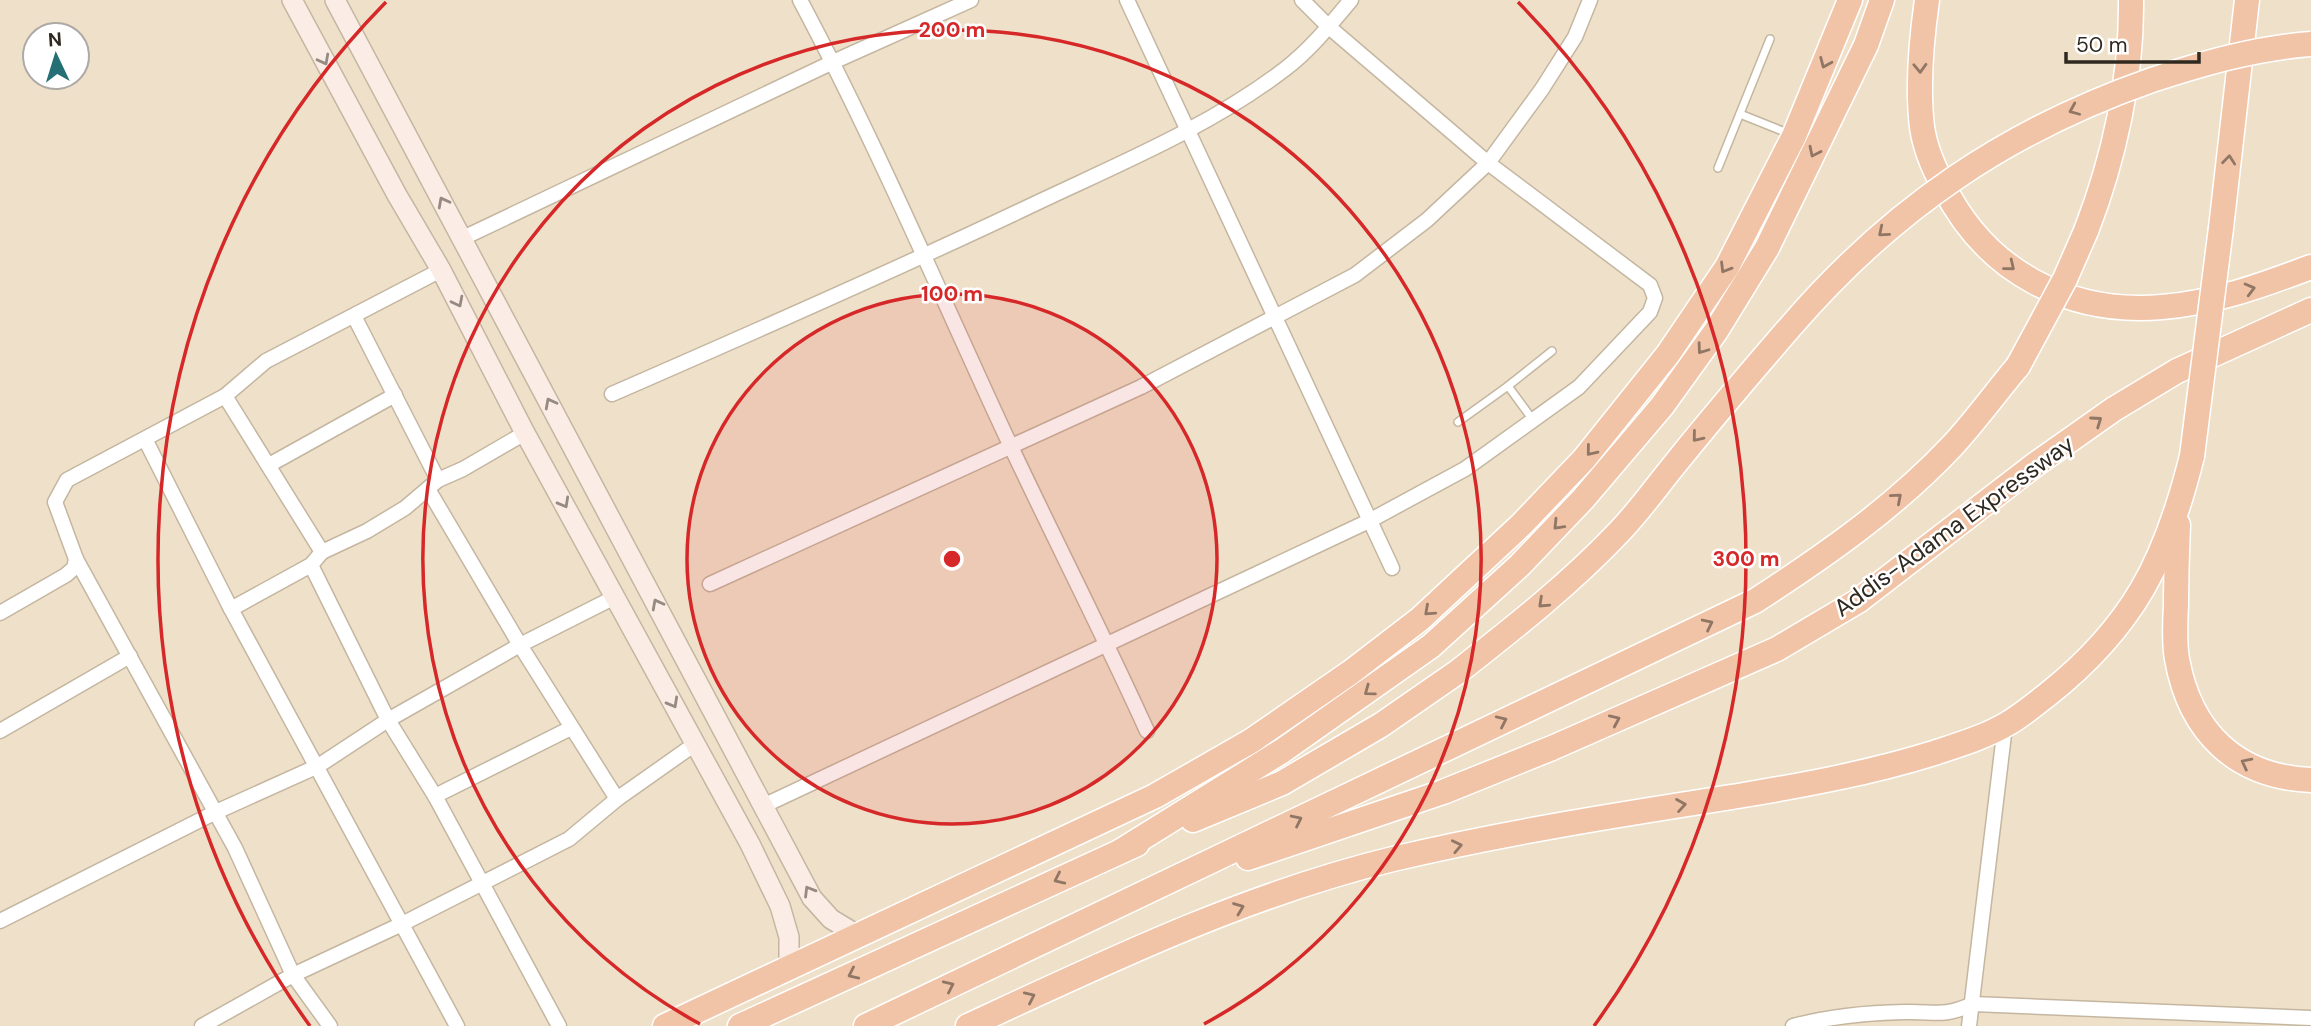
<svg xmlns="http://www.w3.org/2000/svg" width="2311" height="1026" font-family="'DM Sans',sans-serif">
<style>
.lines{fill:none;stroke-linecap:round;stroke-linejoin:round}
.lane-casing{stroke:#c4b6a0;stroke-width:10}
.street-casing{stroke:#c4b6a0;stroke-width:17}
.secondary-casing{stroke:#c4b6a0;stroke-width:22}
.highway-casing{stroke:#fff;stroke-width:27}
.lane{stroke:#fff;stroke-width:7}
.street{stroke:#fff;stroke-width:14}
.secondary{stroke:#fbede5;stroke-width:19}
.highway{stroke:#f2c4a7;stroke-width:24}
.highway-bridge-casing{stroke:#fff;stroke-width:27;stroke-linecap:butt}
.highway-bridge{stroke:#f2c4a7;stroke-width:24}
.oneway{stroke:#958b82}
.oneway2{stroke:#907664}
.ring{fill:none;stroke:#d62828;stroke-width:3.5}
.labels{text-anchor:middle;stroke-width:5;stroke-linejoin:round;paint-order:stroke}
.street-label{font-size:24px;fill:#2f2920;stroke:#fff}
.centre{fill:#d62828;stroke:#fff;stroke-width:3.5}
.ring-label{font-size:21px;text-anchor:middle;font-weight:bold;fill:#d62828;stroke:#fff;stroke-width:5;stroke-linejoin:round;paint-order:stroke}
</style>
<rect width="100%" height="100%" fill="#efe1c9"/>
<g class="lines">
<g class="lane-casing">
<g id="lane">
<path d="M1740,114L1790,134"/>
<path d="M1718,168L1770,39"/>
<path d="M1508,386L1533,420"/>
<path d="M1458,422L1508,386L1552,351"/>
</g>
</g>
<g class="street-casing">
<g id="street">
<path d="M800,0C873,137 934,280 999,421C1047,525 1100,627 1147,731"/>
<path d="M1127,0L1392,568"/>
<path d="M463,238L833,62L971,0"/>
<path d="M354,316L438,480"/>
<path d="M612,394C752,333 891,272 1028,207C1116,165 1208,128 1285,69C1310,50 1331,24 1351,0"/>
<path d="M225,396L322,552"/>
<path d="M145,439L231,609L457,1026"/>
<path d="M269,465L395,395"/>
<path d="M428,489L520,645L617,799"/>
<path d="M311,565L388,720L435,796L559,1026"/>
<path d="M710,584L1141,387L1355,275L1427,220L1488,163L1542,89L1575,37L1590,0"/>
<path d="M231,609L311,565L322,552L367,531L405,508L438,480L463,469L525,433"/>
<path d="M0,613L66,575L74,568L76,559"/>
<path d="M0,731L130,656"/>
<path d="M435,796L571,728"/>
<path d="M763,806L1369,521L1465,469L1579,387L1650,312L1655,298L1650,285L1488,163L1329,27L1302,0"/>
<path d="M0,921L216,812L318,766L388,720L520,645L615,597"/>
<path d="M202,1026L293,975L402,924L569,839L617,799L695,744"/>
<path d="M330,1026L293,975L235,848L76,559L55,502L67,480L225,396L266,361L441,270"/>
<path d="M1793,1026C1831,1016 1865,1013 1905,1012C1936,1011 1941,1018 1973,1004L2311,1018"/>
<path d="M1969,1026L2005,726"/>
</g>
</g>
<g class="secondary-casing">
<g id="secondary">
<path d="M292,0L397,195L441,270L525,433L750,844L780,906L789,937V969"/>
<path d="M335,0L812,898L831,919L859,936"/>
</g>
</g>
<g class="highway-casing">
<g id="highway">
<path d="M1927,0C1921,42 1917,85 1922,127C1925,148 1934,169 1944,187C1986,271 2068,315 2162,307C2214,303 2263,285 2311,267"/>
<path d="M2221,228L2247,0"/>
<path d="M2086,231C2114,159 2132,78 2131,0"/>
<path d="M2178,525C2177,551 2176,578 2176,605C2175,622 2174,642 2177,659C2190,732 2236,777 2311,780"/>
<path d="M1193,820L1282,783L1381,725L1459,671"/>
<path d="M1121,851L1282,751L1431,646L1520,565L1583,499L1662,406L1716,331L1767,248L1866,45L1882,0"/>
<path d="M1248,858L1443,792L1552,748L1777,649L1858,601L2036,464L2114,409L2177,371L2311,310"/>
<path d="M665,1026L1155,796L1251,741L1351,672L1420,619L1521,525L1584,459L1668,354L1727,267L1794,136L1850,0"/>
<path d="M740,1026L1137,844"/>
<path d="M866,1026L1755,601C1826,555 1895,507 1953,445C1976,420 1996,392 2018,366"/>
<path d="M968,1026C1106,962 1245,895 1393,859C1507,832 1623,814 1738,796C1804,785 1870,773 1934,753C1958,745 1985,737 2007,724C2021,716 2034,705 2047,695C2133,627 2166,561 2192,456"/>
</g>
</g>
<use href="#lane" class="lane"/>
<use href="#street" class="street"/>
<use href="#secondary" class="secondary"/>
<use href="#highway" class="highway"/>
<g class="highway-bridge-casing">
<g id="highway-bridge">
<path d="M2018,366L2065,279L2086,231"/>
<path d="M2192,456L2221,228"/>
<path d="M1459,671C1515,627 1571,583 1620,531C1640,510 1657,486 1675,464C1713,417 1752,371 1791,326C1892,209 2006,131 2152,80C2204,63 2256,48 2311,44"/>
</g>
</g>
<use href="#highway-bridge" class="highway-bridge"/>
</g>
<defs><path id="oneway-chevron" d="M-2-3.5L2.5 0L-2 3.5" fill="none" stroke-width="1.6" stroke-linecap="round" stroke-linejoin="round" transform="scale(1.75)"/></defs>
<g class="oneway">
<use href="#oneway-chevron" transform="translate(324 60) rotate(62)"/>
<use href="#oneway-chevron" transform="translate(443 202) rotate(-118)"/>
<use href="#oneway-chevron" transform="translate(458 302) rotate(63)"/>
<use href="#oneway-chevron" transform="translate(550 403) rotate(-118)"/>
<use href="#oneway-chevron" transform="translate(564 503) rotate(61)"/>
<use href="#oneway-chevron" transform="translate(657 604) rotate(-118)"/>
<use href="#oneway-chevron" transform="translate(673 703) rotate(61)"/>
<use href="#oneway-chevron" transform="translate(809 891) rotate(-121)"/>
</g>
<g class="oneway2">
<use href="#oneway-chevron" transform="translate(1825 63) rotate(113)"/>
<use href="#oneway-chevron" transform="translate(1920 68) rotate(88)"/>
<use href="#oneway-chevron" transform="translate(2074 110) rotate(157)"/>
<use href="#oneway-chevron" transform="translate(1814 152) rotate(116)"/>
<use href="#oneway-chevron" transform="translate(2229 160) rotate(-84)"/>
<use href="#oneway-chevron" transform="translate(1883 232) rotate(140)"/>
<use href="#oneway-chevron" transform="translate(2010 266) rotate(39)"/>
<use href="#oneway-chevron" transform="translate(1725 268) rotate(121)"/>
<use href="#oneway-chevron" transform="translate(2250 289) rotate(-15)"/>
<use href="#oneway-chevron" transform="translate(1702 349) rotate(126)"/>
<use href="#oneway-chevron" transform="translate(2097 421) rotate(-35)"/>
<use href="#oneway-chevron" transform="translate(1697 437) rotate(129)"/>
<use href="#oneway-chevron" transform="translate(1591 451) rotate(129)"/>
<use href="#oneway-chevron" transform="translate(1897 498) rotate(-41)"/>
<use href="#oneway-chevron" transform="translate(1558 525) rotate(134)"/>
<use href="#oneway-chevron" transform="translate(1543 603) rotate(137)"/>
<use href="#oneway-chevron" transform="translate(1429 611) rotate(138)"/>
<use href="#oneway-chevron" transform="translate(1708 624) rotate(-26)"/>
<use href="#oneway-chevron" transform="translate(1369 691) rotate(144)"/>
<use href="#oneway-chevron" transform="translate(1615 720) rotate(-24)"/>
<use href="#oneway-chevron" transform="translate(1502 721) rotate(-25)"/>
<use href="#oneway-chevron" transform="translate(2246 763) rotate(-153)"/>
<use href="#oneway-chevron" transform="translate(1681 805) rotate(-9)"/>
<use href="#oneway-chevron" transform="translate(1297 820) rotate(-26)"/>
<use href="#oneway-chevron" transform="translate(1457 846) rotate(-12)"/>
<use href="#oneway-chevron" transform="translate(1059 879) rotate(155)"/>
<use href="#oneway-chevron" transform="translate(1239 908) rotate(-21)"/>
<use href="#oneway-chevron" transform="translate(853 974) rotate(155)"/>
<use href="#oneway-chevron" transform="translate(949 986) rotate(-25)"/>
<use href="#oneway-chevron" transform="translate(1030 997) rotate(-25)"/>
</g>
<circle cx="952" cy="559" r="265" fill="#d62828" fill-opacity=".12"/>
<g class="ring">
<circle cx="952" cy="559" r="265"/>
<path d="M700 1024A529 529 0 1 1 1204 1024"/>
<path d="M310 1026A794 794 0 0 1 386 2M1518 2A794 794 0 0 1 1594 1026"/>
</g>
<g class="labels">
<g class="street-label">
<text transform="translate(1954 526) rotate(-36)" y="8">Addis-Adama Expressway</text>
</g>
</g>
<circle cx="952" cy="559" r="10" class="centre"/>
<g class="ring-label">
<text x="952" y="37">200 m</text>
<text x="952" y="301">100 m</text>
<text x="1746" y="566">300 m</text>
</g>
<g transform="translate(56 56) rotate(356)"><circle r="33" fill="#ffffff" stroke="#aca9a6" stroke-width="2"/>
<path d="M0-5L12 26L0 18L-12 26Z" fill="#257075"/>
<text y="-10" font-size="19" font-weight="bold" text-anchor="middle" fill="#2f2920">N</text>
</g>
<path d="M2066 52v10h133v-10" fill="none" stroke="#2f2920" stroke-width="3.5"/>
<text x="2076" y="52" font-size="21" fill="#2f2920" stroke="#ffffff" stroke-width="5" paint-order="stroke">50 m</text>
</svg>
